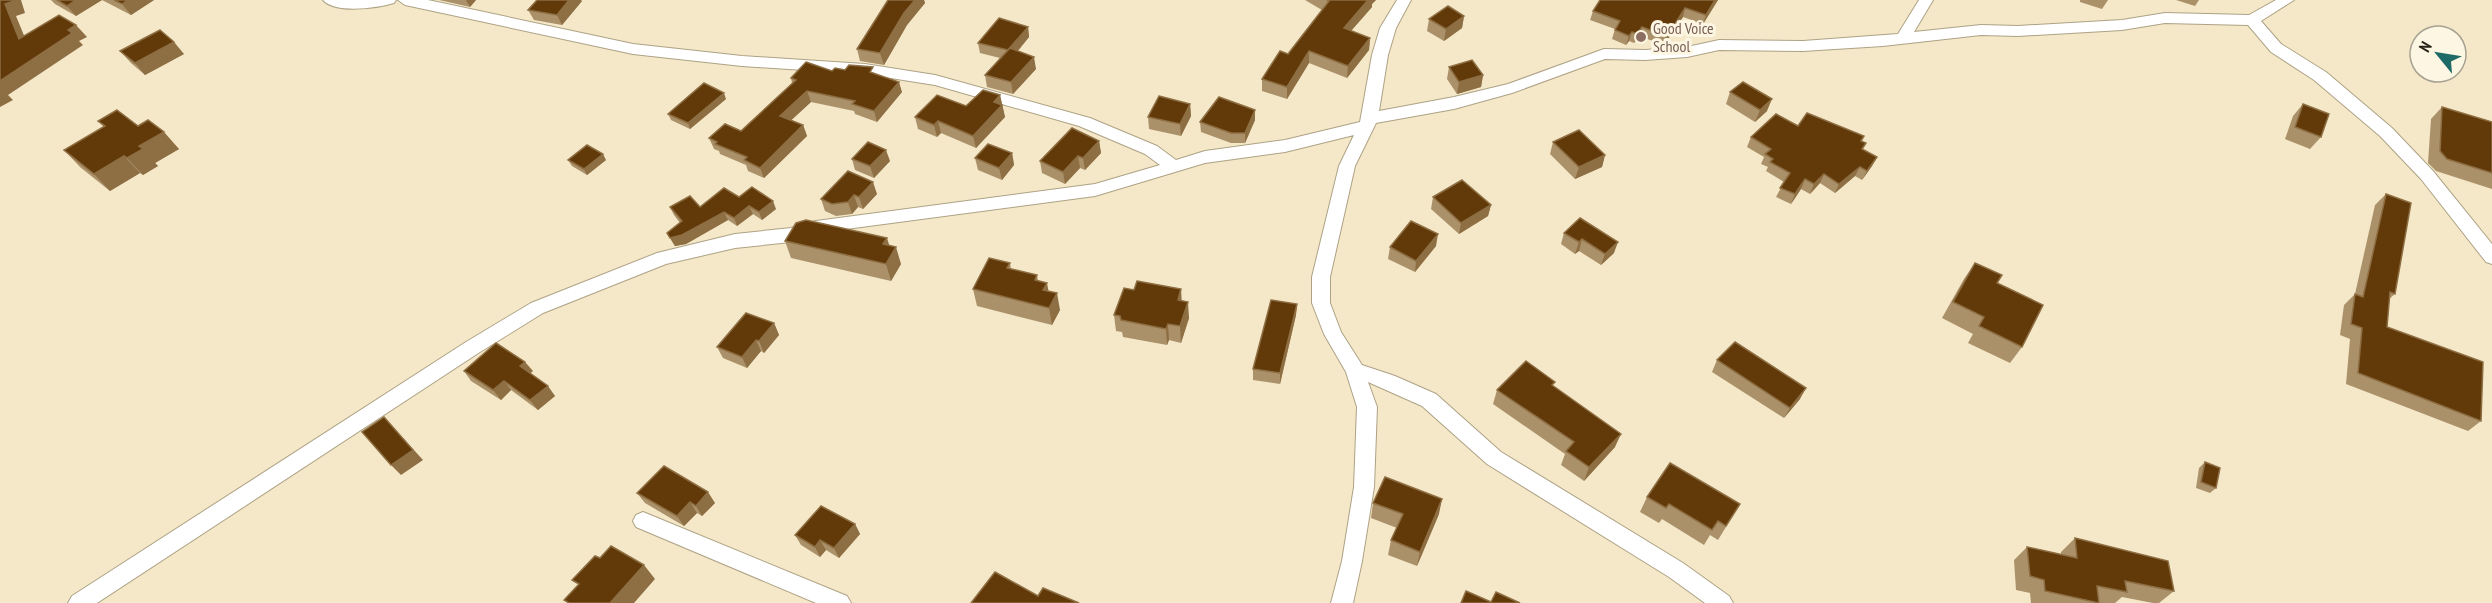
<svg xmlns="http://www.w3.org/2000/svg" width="2492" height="603" font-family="'PT Sans Narrow',sans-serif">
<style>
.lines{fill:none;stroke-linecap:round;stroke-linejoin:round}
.minor-casing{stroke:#aea285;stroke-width:2}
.minor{fill:#fff;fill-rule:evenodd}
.wall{fill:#ab916a}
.shaded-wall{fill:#8e6e43}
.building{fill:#623a0a;stroke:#8e6e43;stroke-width:1.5}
.education-dot{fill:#8d6e63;stroke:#fdf6e3;stroke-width:2}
.labels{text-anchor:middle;stroke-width:6;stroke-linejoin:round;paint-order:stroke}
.education-label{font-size:16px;fill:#785e54;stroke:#fdf6e3;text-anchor:start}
</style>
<rect width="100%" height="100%" fill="#f4e8c9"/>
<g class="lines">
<g class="minor-casing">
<g id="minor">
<path d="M323,0H396L394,3C378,8 335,14 323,0Z"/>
<path d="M398,0H428L633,44L742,56L865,64L935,75L1090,118L1157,146L1176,160L1205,151L1285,140L1360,122L1372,55L1380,28L1397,0H1411L1396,28L1388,55L1379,111L1454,97L1508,84L1604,49L1645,50L1687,47L1719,40L1803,41L1898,34L1919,0H1933L1914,32L1981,25L2018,26L2122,20L2165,13L2249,15L2276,0H2294L2261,21L2281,44L2326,72L2392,128L2433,171L2492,244V264L2486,262L2421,179L2380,136L2314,80L2271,52L2248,25L2165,23L2122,30L2018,36L1981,35L1883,46L1803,51L1719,50L1687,57L1645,60L1605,59L1512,93L1454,109L1376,123L1355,166L1330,277V303L1341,332L1362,365L1395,376L1436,394L1501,452L1683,563L1729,596L1733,603H1705L1669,577L1487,464L1422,406L1368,382L1377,407L1374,487L1362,561L1353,603H1331L1342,561L1354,487L1357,407L1346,372L1324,334L1312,303V277L1339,166L1354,135L1285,152L1205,163L1095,196L816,233L791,242L735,248L666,264L543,313L480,352L97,603H68L72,596L466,342L531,303L657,253L735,234L791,228L816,221L1095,184L1160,165L1145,154L1079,126L935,85L865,74L742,66L633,54L405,5Z"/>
<path d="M643,512L847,596L851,603H816L636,527L633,521L636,515Z"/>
</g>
</g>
<use href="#minor" class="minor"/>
</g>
<g class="wall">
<path d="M51,0H154L131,15L102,0L76,16L55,4Z"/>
<path d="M439,0H476L470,7Z"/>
<path d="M888,0H924L925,3L907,25L884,65L860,61L857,49Z"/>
<path d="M1305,0H1376L1372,4V7L1351,31L1370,38L1369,50L1347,78L1309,63L1287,99L1262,91V79L1288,54L1322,10Z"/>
<path d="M1600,0H1718L1703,24L1683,17L1664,45L1639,36L1634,43L1629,41L1626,45L1612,39L1615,29L1590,20L1593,11Z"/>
<path d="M2080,0H2108L2102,9L2080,2Z"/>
<path d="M2176,0H2199L2195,6Z"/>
<path d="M582,1L562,25L534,20L528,10Z"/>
<path d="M1464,16L1462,28L1444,41L1427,31L1429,19Z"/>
<path d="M1028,27L1029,37L1018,51L1036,69L1013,94L987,87L985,75L1000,58L980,53L978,43Z"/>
<path d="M120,51L184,54L145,75L131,63Z"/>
<path d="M1449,67L1483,75L1481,87L1457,94L1447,79Z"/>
<path d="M845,70L875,73L902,92L877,122L855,114L854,111L811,102L791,120L803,125L807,136L764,178L748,171L746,165L720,154L719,151L714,149L709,138L741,131L792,83L791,78L832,71Z"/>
<path d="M1730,92L1767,111L1755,122L1726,104Z"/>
<path d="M1000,95L1005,117L976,148L941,133L937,137L918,129L915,117L966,106Z"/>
<path d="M726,99L690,129L671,120L668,114Z"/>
<path d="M1190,104L1191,116L1181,136L1149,129L1148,117Z"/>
<path d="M2303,104L2321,137L2310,149L2285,139L2293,116Z"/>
<path d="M2442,107L2492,122V189L2436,171L2428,163L2431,119Z"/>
<path d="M1255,120L1245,143H1231L1201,132L1200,122Z"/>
<path d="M98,121L138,126L179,149L155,163L158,166L143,175L140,173L110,191L80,167L64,150L104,127Z"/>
<path d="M1798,126L1862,141L1866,143L1862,150L1877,157L1872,166L1862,180L1855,176L1835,193L1820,183L1810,194L1801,189L1791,204L1776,197L1784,182L1766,171L1768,167L1761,164L1764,157L1747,147L1751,137Z"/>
<path d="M1099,141L1101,153L1085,170L1080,168L1065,184L1042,173L1040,161Z"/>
<path d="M1553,142L1605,155L1602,167L1575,179L1550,154Z"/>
<path d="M1012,153L1014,165L1002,180L978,170L975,158Z"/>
<path d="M852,159L890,161L874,178L855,170Z"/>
<path d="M568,160H606L587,175L572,166Z"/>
<path d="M848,171L877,194L863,209L858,207L852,214L836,216L825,211L821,199Z"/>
<path d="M2386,194L2395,294L2389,299L2387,327L2481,421L2468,431L2346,384L2350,339L2340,335L2344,305L2355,294L2375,205Z"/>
<path d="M739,197L776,209L762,220L753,214L737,226L728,220L686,244L675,246L667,233L680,223L674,215L670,207H700Z"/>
<path d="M1433,197L1491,205L1488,216L1459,234L1431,209Z"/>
<path d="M1580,218L1614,253L1601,265L1579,251L1575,254L1561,244L1564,233Z"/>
<path d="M785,241L901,264L891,281L791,258Z"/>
<path d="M1436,246L1415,272L1388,259L1390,247Z"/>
<path d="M1010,263L1011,269L1037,275L1038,281L1048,291L1060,310L1052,325L977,306L973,289Z"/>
<path d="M1975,263L1997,283L2022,347L2010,363L1968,343L1973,334L1942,318L1964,279Z"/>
<path d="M1182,301L1189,318L1181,343L1169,340L1167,345L1123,337L1122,332L1116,331L1114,315Z"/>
<path d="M1297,304L1296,315L1280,384L1253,380V369Z"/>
<path d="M774,323L779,335L764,353L761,351L747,368L723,358L717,347Z"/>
<path d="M1717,360L1800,399L1784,418L1712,372Z"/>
<path d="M464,371H533L530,373L555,396L538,410L511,390L501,400L471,381Z"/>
<path d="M1554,387L1615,447L1584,481L1561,465L1565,454L1493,404L1497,390Z"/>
<path d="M2205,462L2216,488L2210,493L2196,488L2199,468Z"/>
<path d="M637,493L715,503L702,516L697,513L684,526L645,503Z"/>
<path d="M1647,497L1740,504L1718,540L1710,535L1704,545L1662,519L1659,523L1640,512Z"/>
<path d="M1373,503L1439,514L1417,566L1388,555L1391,540L1397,528L1371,518Z"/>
<path d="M855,524L860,534L839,558L826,550L820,557L801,545L795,535Z"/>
<path d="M2075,538L2174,591L2159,603H2153L2122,597L2115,603H2031L2030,593L2016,590L2014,560L2027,547L2061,554V552Z"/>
</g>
<g class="shaded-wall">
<path d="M14,0H21L25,13L16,16L30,50L19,39L5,4Z"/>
<path d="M76,0H102L76,16L67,6Z"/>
<path d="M128,0H154L131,15L122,4Z"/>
<path d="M466,0H476L470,7Z"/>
<path d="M569,0H581L582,1L562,25L557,15Z"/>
<path d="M915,0H924L925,3L907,25L884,65L880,53L904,13Z"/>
<path d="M1368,0H1376L1372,4V7L1343,40L1344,28Z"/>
<path d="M1715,0H1718L1703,24L1706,15Z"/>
<path d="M1685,8L1683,17L1664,45L1667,37Z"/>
<path d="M1464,16L1462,28L1444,41L1446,29Z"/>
<path d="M76,25L87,37L79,41L83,45L8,95L13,100L0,107V81L68,30Z"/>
<path d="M1028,27L1029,37L1010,60L1008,50Z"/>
<path d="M1642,27L1639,36L1634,43L1637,34Z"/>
<path d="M1632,32L1629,41L1626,45L1629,36Z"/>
<path d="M1370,38L1369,50L1347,78L1348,66Z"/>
<path d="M174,42L184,54L145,75L135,63Z"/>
<path d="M1309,51V63L1287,99V87Z"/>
<path d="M1034,57L1036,69L1013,94L1011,82Z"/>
<path d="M1483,75L1481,87L1457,94L1459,82Z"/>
<path d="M899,82L902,92L877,122L874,111Z"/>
<path d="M807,91L811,102L784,127L780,116Z"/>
<path d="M724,93L726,99L690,129L688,123Z"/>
<path d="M1000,95L1005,117L976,148L973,136L994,102Z"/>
<path d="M1772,99L1767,111L1755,122L1760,110Z"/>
<path d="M1190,104L1191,116L1181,136L1180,124Z"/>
<path d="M1255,110V120L1245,143V133Z"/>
<path d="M938,121L941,133L937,137L934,125Z"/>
<path d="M803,125L807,136L764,178L760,168Z"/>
<path d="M164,132L179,149L155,163L158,166L143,175L127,158L139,146Z"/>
<path d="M1099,141L1101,153L1085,170L1083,158Z"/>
<path d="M886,150L890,161L874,178L870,166Z"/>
<path d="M1012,153L1014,165L1002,180L999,168Z"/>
<path d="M603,154L606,160L587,175L584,169Z"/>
<path d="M1605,155L1602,167L1575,179L1579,167Z"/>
<path d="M124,156L140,173L110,191L94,174Z"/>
<path d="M1078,156L1080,168L1065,184L1063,172Z"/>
<path d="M1877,157L1872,166L1862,180L1867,171Z"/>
<path d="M1860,167L1855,176L1835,193L1839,184Z"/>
<path d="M1824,174L1820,183L1810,194L1814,184Z"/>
<path d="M1805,179L1801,189L1791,204L1795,194Z"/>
<path d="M873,182L877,194L863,209L859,197Z"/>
<path d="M854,195L858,207L852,214L848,202Z"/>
<path d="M773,201L776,209L762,220L759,212Z"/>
<path d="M1491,205L1488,216L1459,234L1461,223Z"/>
<path d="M749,206L753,214L737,226L734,218Z"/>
<path d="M724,212L728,220L686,244L675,246L670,238Z"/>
<path d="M1438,234L1436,246L1415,272L1416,261Z"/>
<path d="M887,238L892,254L896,247L901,264L891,281L886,264L883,244Z"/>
<path d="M1582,239L1579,251L1575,254L1579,242Z"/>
<path d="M1618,242L1614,253L1601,265L1605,254Z"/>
<path d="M1047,283L1050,299L1043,290Z"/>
<path d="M1181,289L1182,306L1178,300Z"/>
<path d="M1057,293L1060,310L1052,325L1049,308Z"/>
<path d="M1188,302L1189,318L1181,343L1180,326Z"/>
<path d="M1297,304L1296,315L1280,384V373Z"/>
<path d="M774,323L779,335L764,353L759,341Z"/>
<path d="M1168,324L1169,340L1167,345L1166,329Z"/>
<path d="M756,340L761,351L747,368L742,357Z"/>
<path d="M525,362L533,371L527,376L520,366Z"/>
<path d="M504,381L511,390L501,400L493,390Z"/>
<path d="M548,386L555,396L538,410L530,400Z"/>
<path d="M1806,388L1800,399L1784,418L1790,408Z"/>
<path d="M384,417L423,460L401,475L391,465Z"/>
<path d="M1621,434L1615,447L1584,481L1589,467Z"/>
<path d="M708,492L715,503L702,516L696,506Z"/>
<path d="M1442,499L1439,514L1417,566L1420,552Z"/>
<path d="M690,502L697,513L684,526L677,516Z"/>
<path d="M855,524L860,534L839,558L834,548Z"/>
<path d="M820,540L826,550L820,557L815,547Z"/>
<path d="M644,565L655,579L634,603H610Z"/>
</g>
<g class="building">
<path d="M0,0H14V1L5,4L19,39L59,15L76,25L68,30L72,33L0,81Z"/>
<path d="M57,0H76L67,6Z"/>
<path d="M114,0H128L122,4Z"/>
<path d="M537,0H569L557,15L528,10Z"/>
<path d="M888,0H915L904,13L880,53L857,49Z"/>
<path d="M1327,0H1368L1344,28L1370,38L1348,66L1309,51L1287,87L1262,79L1280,51L1288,54L1329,1Z"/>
<path d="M1600,0H1715L1706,15L1685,8L1667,37L1642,27L1637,34L1632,32L1629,36L1615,30L1620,21L1593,11Z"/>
<path d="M1448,6L1464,16L1446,29L1429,19Z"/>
<path d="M999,18L1028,27L1008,50L978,43Z"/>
<path d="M160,30L174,42L135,63L120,51Z"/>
<path d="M1010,48L1034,57L1011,82L985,75Z"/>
<path d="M1472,60L1483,75L1459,82L1449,67Z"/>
<path d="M806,62L832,71L835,68L845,70L849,65L873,67L870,72L899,82L874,111L852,104L855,101L807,91L780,116L803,125L760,168L744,160L747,157L715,144L717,142L709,138L725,124L741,131L796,80L791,78Z"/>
<path d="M1743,82L1772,99L1760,110L1730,92Z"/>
<path d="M704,83L724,93L688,123L668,114Z"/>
<path d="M983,90L1000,95L994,102L1002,105L973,136L938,121L934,125L915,117L937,95L966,106Z"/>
<path d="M1159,96L1190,104L1180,124L1148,117Z"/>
<path d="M1219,97L1255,110L1245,133H1231L1200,122Z"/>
<path d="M2303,104L2329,114L2321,137L2295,127Z"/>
<path d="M2442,107L2492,122V173L2447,159L2440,151Z"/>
<path d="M117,110L138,126L148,120L164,132L139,146L143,149L127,158L124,156L94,174L64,150L105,126L98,121Z"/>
<path d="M1807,113L1864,136L1861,141L1866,143L1862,149L1877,157L1867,171L1860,167L1839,184L1824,174L1814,184L1805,179L1795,194L1780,188L1790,173L1770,162L1773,159L1765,154L1771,149L1751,137L1776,114L1798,126Z"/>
<path d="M1072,128L1099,141L1083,158L1078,156L1063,172L1040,161Z"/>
<path d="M1579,130L1605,155L1579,167L1553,142Z"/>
<path d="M868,142L886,150L870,166L852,159Z"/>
<path d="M988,144L1012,153L999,168L975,158Z"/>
<path d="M587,145L603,154L584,169L568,160Z"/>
<path d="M848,171L873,182L859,197L854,195L848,202L832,204L821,199Z"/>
<path d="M1462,180L1491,205L1461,223L1433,197Z"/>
<path d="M752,187L773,201L759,212L749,206L734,218L724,212L682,235L670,238L667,233L682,221L670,207L690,196L700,207L724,188L739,197Z"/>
<path d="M2386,194L2411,203L2395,294L2390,292L2387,327L2483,362L2481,421L2358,373L2362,328L2351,324L2355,294L2363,297Z"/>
<path d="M1580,218L1618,242L1605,254L1582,239L1579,242L1564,233Z"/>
<path d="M806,220L887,238L883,244L896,247L886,264L785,241L796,223Z"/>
<path d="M1411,221L1438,234L1416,261L1390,247Z"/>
<path d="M989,258L1010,263L1007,268L1037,275L1035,280L1047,283L1043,290L1057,293L1049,308L973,289Z"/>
<path d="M1975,263L2002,275L1997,283L2043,305L2022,347L1979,326L1984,317L1953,302Z"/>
<path d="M1137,281L1181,289L1178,300L1188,302L1180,326L1168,324L1166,329L1121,320L1120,316L1114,315L1124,288L1134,290Z"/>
<path d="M1271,300L1297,304L1280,373L1253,369Z"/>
<path d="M746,313L774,323L759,341L756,340L742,357L717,347Z"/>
<path d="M1735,342L1806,388L1790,408L1717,360Z"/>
<path d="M496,343L525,362L520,366L548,386L530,400L504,381L493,390L464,371Z"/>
<path d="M1526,361L1555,382L1552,385L1621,434L1589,467L1566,451L1574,442L1497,390Z"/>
<path d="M384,417L413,450L391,465L362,432Z"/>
<path d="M2205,462L2220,468L2216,488L2201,482Z"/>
<path d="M1670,463L1740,504L1726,526L1718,521L1712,530L1669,504L1666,508L1647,497Z"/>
<path d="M664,466L708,492L696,506L690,502L677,516L637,493Z"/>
<path d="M1385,477L1442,499L1420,552L1391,540L1403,514L1373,503Z"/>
<path d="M821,506L855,524L834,548L820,540L815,547L795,535Z"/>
<path d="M2075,538L2168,561L2174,591L2125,581L2127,592L2097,586L2099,603L2045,591L2044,580L2030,576L2027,547L2077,558Z"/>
<path d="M611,546L644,565L610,603H569L564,600L579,584L572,580L595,556L600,558Z"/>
<path d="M995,572L1038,596L1043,588L1079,603H971Z"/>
<path d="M1466,591L1491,602L1496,592L1520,603H1461Z"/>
</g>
<circle class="education-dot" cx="1641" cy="37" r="6"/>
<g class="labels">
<g class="education-label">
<text x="1653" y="34">Good Voice<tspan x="1653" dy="18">School</tspan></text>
</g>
</g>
<g transform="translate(2438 54) rotate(300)"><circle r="28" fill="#fdf6e3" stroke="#a7a191" stroke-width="1.5"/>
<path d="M0-4.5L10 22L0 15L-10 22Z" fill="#1e6a66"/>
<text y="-9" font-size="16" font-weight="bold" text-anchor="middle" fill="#272217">N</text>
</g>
</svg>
